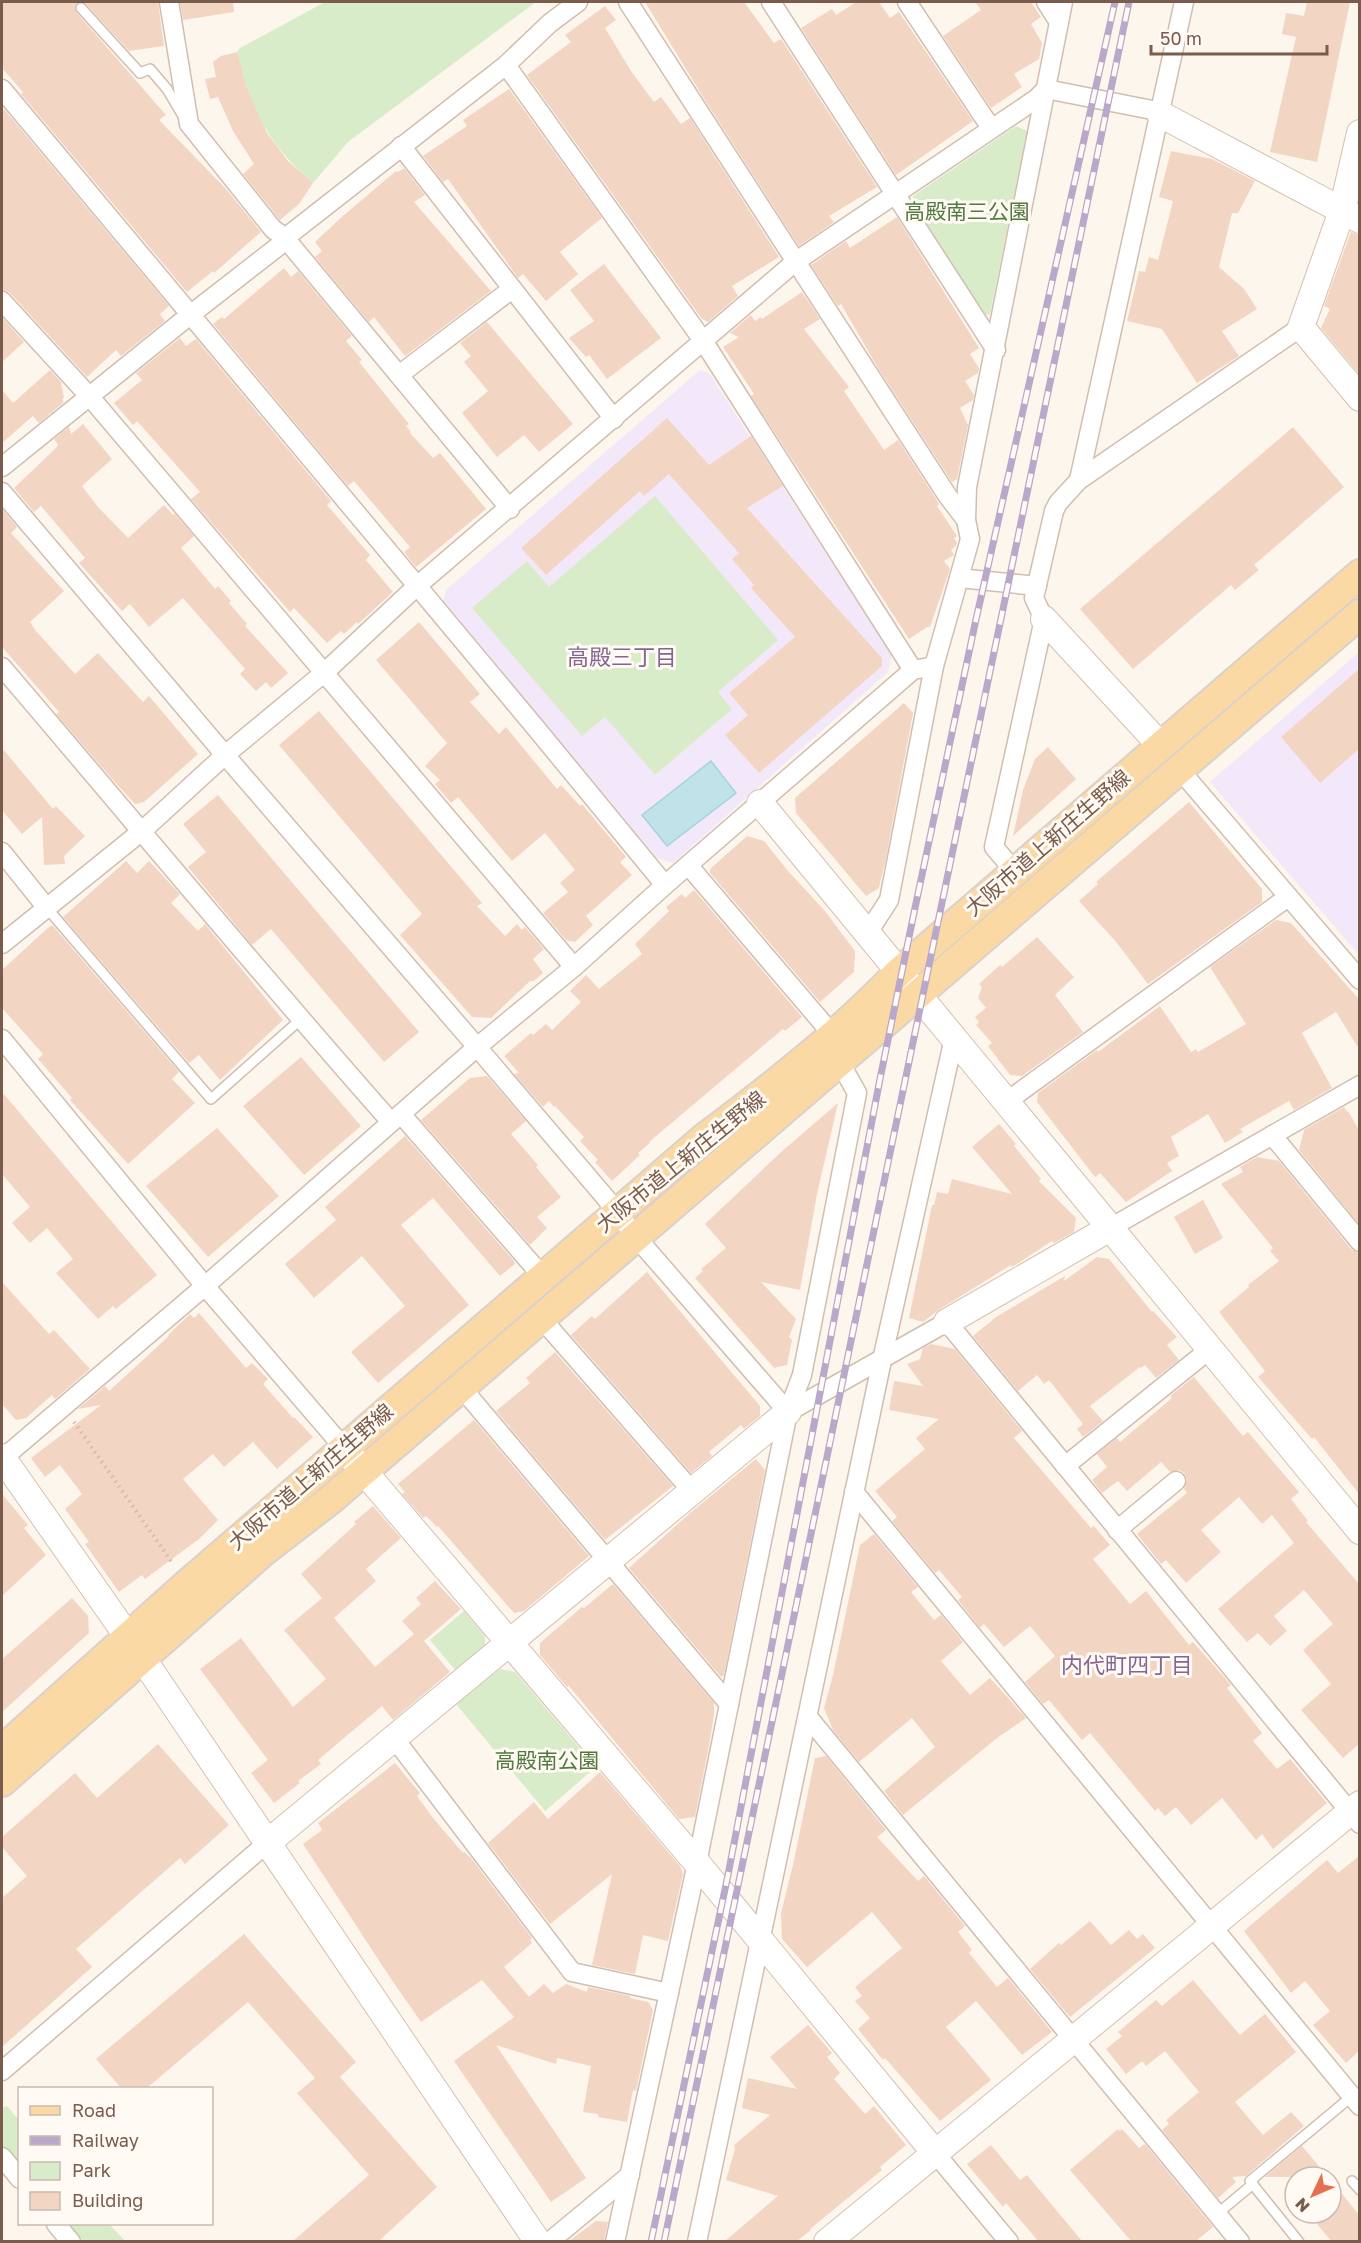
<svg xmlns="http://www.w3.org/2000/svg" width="1361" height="2243" font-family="'Golos Text','Noto Sans JP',sans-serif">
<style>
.education{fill:#f3e8fa}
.green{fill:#d8ecc9}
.water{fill:#bfe3e8;stroke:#a5d3da;stroke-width:1.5}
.building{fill:#f3d5c3}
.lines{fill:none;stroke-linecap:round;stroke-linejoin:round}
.lane-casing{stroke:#d1beb0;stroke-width:12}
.street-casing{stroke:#d1beb0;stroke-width:21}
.secondary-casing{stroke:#d6c0b0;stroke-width:28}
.primary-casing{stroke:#dad1cd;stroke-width:32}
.path{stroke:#d9b8a5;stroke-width:4;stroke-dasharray:1.5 4.5;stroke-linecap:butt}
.lane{stroke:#fff;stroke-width:9}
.street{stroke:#fff;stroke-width:18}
.secondary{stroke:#fff;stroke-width:26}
.primary{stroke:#fbd9a5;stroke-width:28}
.rail-casing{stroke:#b9a8c9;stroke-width:7}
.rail{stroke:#fffaf3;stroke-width:4.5;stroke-dasharray:14;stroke-linecap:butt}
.labels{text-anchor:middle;stroke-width:6;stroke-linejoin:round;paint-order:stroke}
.park-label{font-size:21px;fill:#537a41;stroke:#fffaf3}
.street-label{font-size:21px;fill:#7a5c4d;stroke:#fffaf3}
.neighbourhood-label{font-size:22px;fill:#846695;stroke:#fffaf3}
</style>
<rect width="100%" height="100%" fill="#fdf6ec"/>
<g class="education">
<path d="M700,370L709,373L892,655L888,672L673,863L657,858L443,601L446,590Z"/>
<path d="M1359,652V955L1210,782Z"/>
</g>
<g class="green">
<path d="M325,2H536L348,142L313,183C269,145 249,108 237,52L240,48Z"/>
<path d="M1016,126L1027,131L990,314L984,315L911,207L913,196Z"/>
<path d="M655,496L778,640L718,692L732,709L655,775L605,717L582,736L472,608L527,561L549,587Z"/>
<path d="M464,1611L485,1636V1645L456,1671L430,1640Z"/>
<path d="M500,1669L515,1672L596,1767L545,1811L456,1704Z"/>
<path d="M7,2106L19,2120V2166L2,2145V2108Z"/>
<path d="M68,2224H109L125,2241H83Z"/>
</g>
<path class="water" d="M711,761L736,793L667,846L642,815Z"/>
<g class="building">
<path d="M2,2H79L75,5L76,12L166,115L159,120L226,189L261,232L214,273L213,271L187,292L21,94L23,92L2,68Z"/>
<path d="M84,2H158L164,46L129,51Z"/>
<path d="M180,2H233L234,12L183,20Z"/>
<path d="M645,2H744L774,43L781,39L877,187L829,216L834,222L799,246L708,105Z"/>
<path d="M856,2H879L890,18L899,12L973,121L896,175L801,28L832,9L836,15Z"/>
<path d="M975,2H1031L1041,17L1031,24L1042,43L1039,59L1014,74L1022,87L991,108L943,36L981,10Z"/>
<path d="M1307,2H1350L1317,162L1270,152L1296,37L1282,34L1286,13L1304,16Z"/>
<path d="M605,6L616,20L605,28L631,71L654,102L661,97L681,124L690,118L779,257L732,286L738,296L708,322L702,319L527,75L571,42L565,35Z"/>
<path d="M237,52L246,86L267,133L288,161L313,183L299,204L280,220L243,174L254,164L233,131L218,97L210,99L205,79L216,77L213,62L221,56Z"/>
<path d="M509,89L602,218L560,252L578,274L546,301L523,274L518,278L448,179L443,182L423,156L467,126L463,120Z"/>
<path d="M4,109L169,306L160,314L165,321L121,356L116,350L87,377L10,293L2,290V112Z"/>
<path d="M1171,151L1212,159L1255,181L1238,213H1232L1219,267L1244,289L1257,309L1222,331L1239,356L1197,383L1162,329L1127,321L1139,271L1145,272L1149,257L1158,260L1173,201L1159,197Z"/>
<path d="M404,168L425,195L414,202L491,291L405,356L374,317L369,322L315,257L322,251L315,242L344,215L396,171L398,172Z"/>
<path d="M897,217L979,348L970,354L979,368L978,373L965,381L974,395L973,400L960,408L968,425L957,479L952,482L878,368L841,304L838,306L811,265L846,241L850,248Z"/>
<path d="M1351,232L1359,235V374L1321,328L1330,309L1324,306Z"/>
<path d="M604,264L661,338L607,379L589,355L586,357L569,338L594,321L570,290Z"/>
<path d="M284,268L291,277L298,271L352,336L346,341L362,360L359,362L409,424L406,426L411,432L410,433L433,458L440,453L486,509L416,567L404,552L410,547L354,481L348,486L213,324L222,317L224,319Z"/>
<path d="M802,292L820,319L804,329L849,387L844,391L884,450L898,440L931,491L939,504L937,506L957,536L954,538L957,543L956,546L951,550L954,555L944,561L950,569L930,627H927L909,639L751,396L754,394L723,347L739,337L730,333L751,315L755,321L761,317L762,319Z"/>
<path d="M2,317L24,342L2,362Z"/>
<path d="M487,322L573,424L539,452L524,435L497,457L462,413L488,391L464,362L471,356L460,343Z"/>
<path d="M180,338L186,346L196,339L331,501L327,505L370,555L366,560L393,592L358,624L357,622L344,634L341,631L327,643L294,608L290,612L217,529L191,499L200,492L137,421L133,425L114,403L142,380L136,373Z"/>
<path d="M50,370L61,382L64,398L62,400L64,402L39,423L33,416L2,443V390L13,403Z"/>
<path d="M667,418L709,465L751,436L783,486L747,508L882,658V666L759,773L725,735L748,715L729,693L795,637L751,588L754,585L732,559L739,553L669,474L644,496L640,491L546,575L521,548Z"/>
<path d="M83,424L112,459L82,486L98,507L128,538L164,505L173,515L175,514L194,536L181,548L215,589L218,586L231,601L229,603L247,624L245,626L288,673L271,688L266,682L256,691L240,674L245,669L183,598L149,627L130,604L122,611L79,563L85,558L41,506L34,512L14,488L56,448L58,445L54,439L69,427L71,434Z"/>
<path d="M1293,427L1344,487L1254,565L1259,570L1235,590L1231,585L1133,669L1080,609Z"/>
<path d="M2,509L17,527L11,533L64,591L30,622L35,630L75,674L98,653L143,702L149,696L198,754L144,802L135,804L113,780L56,714L59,712L2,647Z"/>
<path d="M419,622L480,694L470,702L499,734L506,727L557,789L561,785L580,806L582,804L626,857L620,862L632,875L586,916L593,925L575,942L566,940L543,913L568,892L560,883L575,870L545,833L512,861L458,797L451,803L435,784L440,780L425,766L447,743L376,660Z"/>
<path d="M1359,669V749L1320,783L1281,737Z"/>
<path d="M904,703L913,713L886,858L879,888L866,896L796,813L795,798Z"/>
<path d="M319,711L482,903L477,906L505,936L517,924L522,930L525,927L544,949L533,959L543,973L534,981H530L491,1018L472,1017L400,935L422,914L279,745Z"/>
<path d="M1048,747L1076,779L1013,836L1023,790L1035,759Z"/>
<path d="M2,748L53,809L56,806L85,836L64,856L65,864L44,865L42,817L22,834L2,810Z"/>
<path d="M218,795L419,1032L384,1062L271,929L252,945L188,867L206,852L183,824Z"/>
<path d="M1189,802L1262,889V902L1148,984L1117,943L1079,901L1098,884L1096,882Z"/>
<path d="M747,836L764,841L788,871L825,911L855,951L854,972L820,1002L710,873V869Z"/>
<path d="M126,861L137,873L149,861L180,894L171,903L198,931L205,924L283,1020L220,1080L199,1055L189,1063L63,917Z"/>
<path d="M694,890L802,1017L785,1031L783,1029L649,1142L650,1143L638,1153L640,1155L612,1181L595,1162L598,1160L580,1141L584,1137L555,1106L554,1107L549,1101L543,1107L514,1074L519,1073L504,1056L531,1033L533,1035L546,1024L552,1030L581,1002L570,991L586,975L599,989L642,954L635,944L669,911L666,907L682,894L685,898Z"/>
<path d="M1276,920L1291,923L1359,999V1049L1336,1012L1302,1033L1332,1088L1294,1110L1289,1101L1240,1129L1243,1132L1225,1143L1208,1114L1171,1137L1179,1156L1167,1163L1172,1171L1126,1202L1100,1173L1095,1177L1037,1102L1038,1093L1097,1050L1098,1052L1160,1006L1191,1052L1196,1049L1198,1052L1246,1024L1210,967Z"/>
<path d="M50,926H53L179,1072L172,1079L195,1103L128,1164L70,1100L72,1098L38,1059L43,1054L2,1008V970Z"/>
<path d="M1037,937L1074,977L1055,995L1083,1032L1022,1076L1010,1075L988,1046L992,1043L976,1025L979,1022L975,1017L986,1008L978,998L982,987L979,984L1000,965L1002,967Z"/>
<path d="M301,1057L361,1126L304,1175L243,1106Z"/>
<path d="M487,1076L526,1121L511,1134L538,1165L536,1167L561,1197L537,1217L547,1228L530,1245L421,1120L470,1078Z"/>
<path d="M2,1092L157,1275L116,1309L113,1306L98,1319L56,1273L73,1259L47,1228L30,1243L12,1223L30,1207L2,1174Z"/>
<path d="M838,1103L817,1194L800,1290L761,1282L796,1319L789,1337L792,1340L787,1365L774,1368L695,1278L703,1271L701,1269L726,1248L705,1224L780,1153Z"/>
<path d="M1344,1107L1347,1112L1348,1111L1359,1130V1224L1299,1150L1304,1130Z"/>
<path d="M999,1124L1016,1144L1014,1146L1041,1179L1039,1181L1076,1218L1074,1232L1054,1243L1052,1241L1012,1267L1011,1265L940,1309L923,1322L909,1318L932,1205H934L937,1192L948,1194L952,1179L1012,1194L972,1147Z"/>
<path d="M217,1128L279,1196L208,1257L146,1186Z"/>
<path d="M405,1136L514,1261L515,1264L500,1276L433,1198L401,1225L469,1305L378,1383L351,1352L405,1306L362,1256L314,1298L285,1264L336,1220L325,1207Z"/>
<path d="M1257,1157L1279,1161L1351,1249L1359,1253V1494L1314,1437L1312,1439L1258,1377L1265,1371L1219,1312L1249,1287L1248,1285L1279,1261L1270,1251L1273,1248L1221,1184L1243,1172L1240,1167Z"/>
<path d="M1203,1200L1223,1238L1195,1254L1174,1217Z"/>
<path d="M1097,1257L1109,1259L1152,1312L1153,1311L1177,1337L1167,1345L1179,1360L1156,1378L1145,1365L1141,1368L1140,1367L1090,1406L1103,1421L1083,1437L1077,1429L1083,1424L1049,1380L1044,1384L1037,1375L1018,1391L973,1336L996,1317L1065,1276L1064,1281Z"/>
<path d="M647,1272L760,1406V1416L744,1429L741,1425L709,1452L712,1456L691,1473L571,1335L592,1316L595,1319Z"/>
<path d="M2,1282L49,1334L54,1330L90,1369L55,1399L52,1395L26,1418L16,1420L2,1404Z"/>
<path d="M199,1313L246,1368L252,1363L268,1379L263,1384L293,1418L294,1417L313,1437L277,1469L253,1442L224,1467L213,1454L183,1479L218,1520L199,1539L145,1579L142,1575L119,1592L85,1544L89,1542L65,1509L82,1494L60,1465L45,1477L31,1458L101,1405L78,1409L105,1386L109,1391L169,1336L168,1335L190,1314L194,1318Z"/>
<path d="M931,1344L955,1349L1022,1431L1014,1438L1091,1528L1094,1526L1110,1545L1093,1559L1130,1604L1146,1591L1189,1645L1193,1642L1231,1685L1227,1688L1262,1733L1253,1741L1277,1769L1290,1759L1327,1803L1273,1849L1262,1834L1256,1840L1222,1798L1191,1825L1176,1807L1165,1816L1158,1808L1155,1811L1090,1733L1082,1740L1049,1700L1043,1704L1025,1682L1055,1656L1030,1626L1004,1647L984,1624L980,1628L958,1600L962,1597L939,1570L935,1573L892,1521L897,1517L875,1491L925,1449L916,1438L939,1419L889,1410L894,1381L923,1386L907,1364L920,1359L923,1348Z"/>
<path d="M555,1352L673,1486L605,1540L496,1411L530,1383L526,1378Z"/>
<path d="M1194,1377L1243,1436L1248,1432L1299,1492L1291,1499L1308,1521L1306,1522L1359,1584V1744L1343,1758L1301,1710L1331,1684L1303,1650L1333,1624L1304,1590L1274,1616L1287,1631L1270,1646L1258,1633L1247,1642L1218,1609L1294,1543L1272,1515L1262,1524L1239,1497L1201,1530L1221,1552L1186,1583L1166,1560L1161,1564L1137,1534L1187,1493L1184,1489L1187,1480L1184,1473L1179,1470L1170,1472L1161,1462L1127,1491L1118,1481L1102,1493L1092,1480L1107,1467L1097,1454L1117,1438L1120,1442L1172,1398L1170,1396Z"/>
<path d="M474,1420L589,1556L524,1611L514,1613L438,1526L437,1527L426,1516L423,1518L402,1494L405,1492L398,1484Z"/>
<path d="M756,1459L765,1470L724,1675L721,1677L629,1568L690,1513Z"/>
<path d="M2,1494L28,1525L24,1528L46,1555L2,1596Z"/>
<path d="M373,1506L401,1538L366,1569L376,1581L334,1618L375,1667L414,1634L402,1621L421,1604L416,1598L435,1581L461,1609L424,1641L450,1672L393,1720L382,1706L318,1760L321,1764L298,1781L300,1783L274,1803L251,1773L268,1760L200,1669L241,1638L293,1707L326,1679L284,1630L322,1598L301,1574L356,1524L354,1522Z"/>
<path d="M874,1534L918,1587L911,1592L934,1620L941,1615L963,1642L941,1661L970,1695L990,1678L1026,1718L997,1738L903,1815L884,1791L935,1747L912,1718L859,1762L833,1730L824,1708L833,1675L860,1545Z"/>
<path d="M613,1584L714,1703V1715L709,1746L695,1817L679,1819L569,1686L567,1687L540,1655V1643L582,1607L584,1608Z"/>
<path d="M72,1598L88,1616L89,1633L2,1712V1659Z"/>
<path d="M158,1744L229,1825L185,1864L180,1858L76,1949L92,1967L2,2047V1898L27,1876L2,1847V1837L75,1773L97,1798Z"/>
<path d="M826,1756L886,1830L877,1837L918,1881L924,1876L965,1926L958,1932L972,1950L969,1953L997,1987L1008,1978L1052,2032L1022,2055L976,2001L946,2027L991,2080L940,2121L885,2058L883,2060L858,2029L870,2018L855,2001L862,1996L855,1987L902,1948L872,1912L807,1967L782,1939L781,1913L793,1865L815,1758Z"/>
<path d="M395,1763L420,1793L417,1796L433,1818L463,1853L464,1852L471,1858L532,1938L530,1940L532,1943L504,1967L529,1997L544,1984L553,1993L566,1984L587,1992L588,1987L630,1996V1998L648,2002L653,2010L636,2091L633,2090L627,2122L598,2117V2114L583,2112L591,2066L557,2058L556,2064L496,2045L586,2178L551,2202L454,2061L514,2017L482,1980L421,2022L391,1979L303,1844L322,1830L318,1823Z"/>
<path d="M600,1772L680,1866L683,1874L668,1941L643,1935L635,1974L592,1965L612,1874L550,1924L488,1843L534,1802L548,1819Z"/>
<path d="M1359,1856V2051L1346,2063L1313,2025L1330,2011L1305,1981L1291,1993L1244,1931L1327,1860L1338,1873Z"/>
<path d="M1090,1921L1111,1945L1129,1930L1137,1939L1143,1934L1155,1948L1070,2017L1030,1969L1059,1943L1061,1945Z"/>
<path d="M244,1934L356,2062L340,2077L437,2187L379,2241H293L369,2175L297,2093L315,2078L248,2002L147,2088H121L96,2059Z"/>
<path d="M1193,1980L1240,2035L1265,2014L1296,2052L1235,2102L1263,2135L1291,2112L1304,2126L1246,2176L1232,2177L1236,2182L1218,2198L1162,2130L1169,2124L1166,2120L1199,2092L1165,2051L1146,2066L1142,2061L1126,2074L1106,2049L1122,2036L1118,2032L1156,2000L1162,2006Z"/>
<path d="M808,2025L832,2053L827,2057L840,2073L834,2079L865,2114L874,2106L906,2145L880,2167L882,2170L810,2229L811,2230L797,2241H725L778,2196L726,2180L735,2149L734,2145L770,2115L742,2108L748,2078L797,2089L770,2057Z"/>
<path d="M1118,2129L1120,2131L1122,2129L1139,2148L1145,2144L1213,2227L1196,2241H1131L1070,2170Z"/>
<path d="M991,2145L1020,2180L1027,2175L1082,2241H1038L1006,2203L1003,2207L967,2164Z"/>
<path d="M1302,2146L1328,2177H1265Z"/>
<path d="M1331,2180L1359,2215V2241H1331L1308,2213H1331Z"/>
<path d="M596,2221L608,2222L604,2241H569Z"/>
</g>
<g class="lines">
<g class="lane-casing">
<g id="lane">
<path d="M81,8L140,73L150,69L167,89L183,116"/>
<path d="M46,907L211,1099L300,1020"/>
<path d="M1352,2181L1360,2190"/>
<path d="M1217,2214L1253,2184"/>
<path d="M1299,2242L1250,2181L1351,2097"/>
</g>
</g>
<g class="street-casing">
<g id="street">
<path d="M169,2L189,124L273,229L285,238L510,509"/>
<path d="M628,2L947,495L966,520"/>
<path d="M771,2L996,350"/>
<path d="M907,2L991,128"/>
<path d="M1046,2L1059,22"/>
<path d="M506,65L704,342L913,670"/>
<path d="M2,89L535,727L665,885"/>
<path d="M1046,89L1152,110L1160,114"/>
<path d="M401,146L614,419"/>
<path d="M2,301L90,397L574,967"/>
<path d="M399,375L512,289"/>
<path d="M2,467L190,315L280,245L285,238L506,65L550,23L578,2"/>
<path d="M1079,480L1184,2"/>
<path d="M2,492L225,755L477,1047L605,1197L636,1237L788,1412L947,1322L1360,1824"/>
<path d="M959,578L1037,586"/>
<path d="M2,667C132,819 259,973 391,1122"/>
<path d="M1179,769L1360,980"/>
<path d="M2,852L46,907"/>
<path d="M688,865L832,1034"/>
<path d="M1015,872L994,847L1044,619L1034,598L1054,511L1058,503L1079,480L1301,327"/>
<path d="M867,934L889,900L934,666L970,539L966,520L967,487L1063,2"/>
<path d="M2,944L142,831L225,755L325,672L417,586L795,262L1036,99L1046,89"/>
<path d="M2,1039L205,1286L344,1448"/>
<path d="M1006,1102L1288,897"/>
<path d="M401,1114L543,1277"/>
<path d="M1272,1135L1360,1242"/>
<path d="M1110,1228L1360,1085"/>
<path d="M541,1318L692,1491"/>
<path d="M461,1387L729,1704"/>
<path d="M2,1459L205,1286L477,1047L574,967L665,885L913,670L934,666"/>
<path d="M1065,1466L1210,1349"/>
<path d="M854,1492L1360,2106"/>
<path d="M1117,1530L1176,1481"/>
<path d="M808,1717L1240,2242"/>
<path d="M394,1738L572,1972L669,1993"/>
<path d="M2,2071L266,1844"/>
<path d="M935,2153L1009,2242"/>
<path d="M2,2157L20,2179"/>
<path d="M56,2224L71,2242"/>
<path d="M549,2242L630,2175"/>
<path d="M615,2242L697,1863L788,1412L802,1375L857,1093L839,1061"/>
<path d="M697,2242L882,1360L954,1038"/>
</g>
</g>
<g class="secondary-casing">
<g id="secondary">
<path d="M1160,114L1360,220"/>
<path d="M1360,133L1342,211L1301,327L1360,398"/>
<path d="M1044,619L1161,746"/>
<path d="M760,803L1360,1531"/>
<path d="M947,1322L1110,1228"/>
<path d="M344,1448L697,1863L935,2153"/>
<path d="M2,1457L128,1637L538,2242"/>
<path d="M266,1844L788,1412"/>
<path d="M827,2242L1360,1804"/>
</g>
</g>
<g class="primary-casing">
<g id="primary">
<path d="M2,1750L186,1585L704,1138C772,1087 840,1034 899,972L1360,574"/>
<path d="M2,1782L264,1551L329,1501L1360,614"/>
</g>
</g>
<path class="path" d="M74,1422L173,1564"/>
<use href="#lane" class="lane"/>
<use href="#street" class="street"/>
<use href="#secondary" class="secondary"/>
<use href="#primary" class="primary"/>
<g class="rail-casing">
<g id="rail">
<path d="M651,2242L728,1875L880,1079L915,908L975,624L1115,2"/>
<path d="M664,2242L1129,2"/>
</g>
</g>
<use href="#rail" class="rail"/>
</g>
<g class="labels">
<g class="park-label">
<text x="967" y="219">高殿南三公園</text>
<text x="547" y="1768">高殿南公園</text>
</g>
<g class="street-label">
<text transform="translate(1048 843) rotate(-41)" y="7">大阪市道上新庄生野線</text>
<text transform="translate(681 1162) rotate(-39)" y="7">大阪市道上新庄生野線</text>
<text transform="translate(311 1477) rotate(-41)" y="7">大阪市道上新庄生野線</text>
</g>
<g class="neighbourhood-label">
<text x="622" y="665">高殿三丁目</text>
<text x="1127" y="1673">内代町四丁目</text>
</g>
</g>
<rect width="1361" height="2243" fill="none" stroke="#7a5c4d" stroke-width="6"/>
<rect x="18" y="2087" width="195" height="138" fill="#fffaf3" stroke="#cabbb1" stroke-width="1.5"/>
<rect x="30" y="2106" width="30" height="9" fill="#fbd9a5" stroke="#cabbb1" stroke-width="1.5"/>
<text x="72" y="2117" font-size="18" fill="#7a5c4d">Road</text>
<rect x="30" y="2136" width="30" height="9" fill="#b9a8c9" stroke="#cabbb1" stroke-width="1.5"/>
<text x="72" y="2147" font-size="18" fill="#7a5c4d">Railway</text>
<rect x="30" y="2162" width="30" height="18" fill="#d8ecc9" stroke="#cabbb1" stroke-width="1.5"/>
<text x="72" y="2177" font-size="18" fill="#7a5c4d">Park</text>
<rect x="30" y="2192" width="30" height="18" fill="#f3d5c3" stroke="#cabbb1" stroke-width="1.5"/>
<text x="72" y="2207" font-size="18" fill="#7a5c4d">Building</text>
<g transform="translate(1313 2195) rotate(226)"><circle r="28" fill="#fffaf3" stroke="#cabbb1" stroke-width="1.5"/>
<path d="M0-4.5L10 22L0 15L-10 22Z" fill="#e76f51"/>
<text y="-9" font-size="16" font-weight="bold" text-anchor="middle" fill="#7a5c4d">N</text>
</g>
<path d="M1151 45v9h176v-9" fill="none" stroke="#7a5c4d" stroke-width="3"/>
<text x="1160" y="45" font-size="18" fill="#7a5c4d" stroke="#fffaf3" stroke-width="4.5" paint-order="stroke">50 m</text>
</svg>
